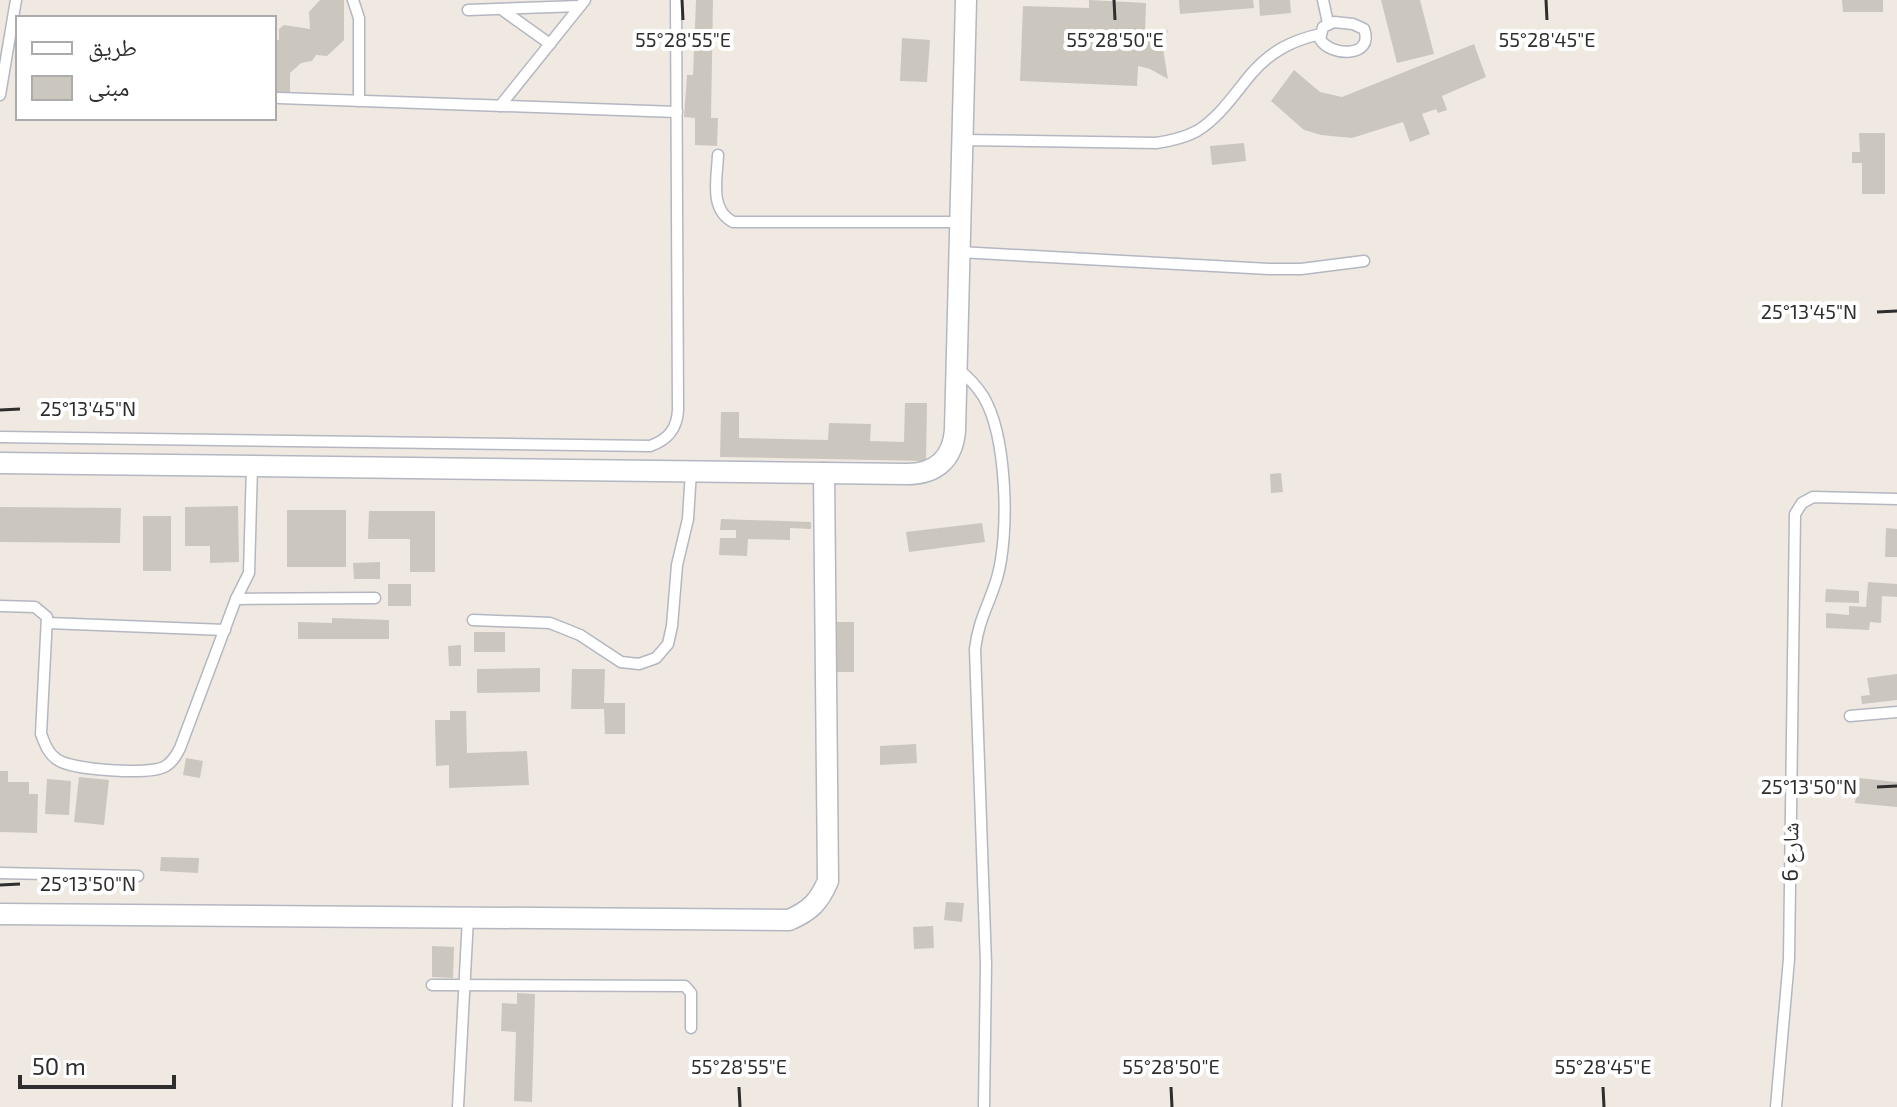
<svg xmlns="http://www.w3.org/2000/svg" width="1897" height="1107" font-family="'Exo 2','Noto Naskh Arabic',sans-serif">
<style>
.building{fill:#cbc7bf}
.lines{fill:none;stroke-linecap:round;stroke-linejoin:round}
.lane-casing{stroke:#b4b7c1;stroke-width:13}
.street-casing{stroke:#b4b7c1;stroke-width:23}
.lane{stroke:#fff;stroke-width:10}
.street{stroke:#fff;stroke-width:20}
.ticks{fill:none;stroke:#2e2e2e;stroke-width:3}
.labels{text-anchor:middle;stroke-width:8;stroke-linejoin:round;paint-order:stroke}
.street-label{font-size:22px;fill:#2e2e2e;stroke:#fff}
.ticks-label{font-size:20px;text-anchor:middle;fill:#2e2e2e;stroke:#fff;stroke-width:8;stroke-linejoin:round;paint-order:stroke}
</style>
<rect width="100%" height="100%" fill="#efe9e1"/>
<g class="building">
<path d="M320,0H344V40L327,56L316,55L312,61L301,63L290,73V93L279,103H274V40H279V29L284,25L310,29L309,12Z"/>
<path d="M696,0H713L711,118H718L717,146L695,145V118L684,117L687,75H693Z"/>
<path d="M1089,0L1146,3L1145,36L1168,30L1163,49L1168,79L1150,69L1138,66L1137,86L1020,81L1023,6L1089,8Z"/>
<path d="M1179,0H1253L1254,8L1180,14Z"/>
<path d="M1259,0H1290L1291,13L1260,16Z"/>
<path d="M1381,0H1420L1434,54L1397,63Z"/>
<path d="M1842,0H1883V12H1843Z"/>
<path d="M902,38L930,40L927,82L900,81Z"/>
<path d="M1474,44L1486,77L1442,96L1447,110L1438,113L1436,109L1422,114L1430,134L1410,142L1403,122L1352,138L1321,135L1304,130L1271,101L1294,70L1320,92L1342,97Z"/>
<path d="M1859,133H1885V194H1862V163H1852V152H1860Z"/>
<path d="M1244,143L1246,161L1212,165L1210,146Z"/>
<path d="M905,403H927L926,461L720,457L721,412H739V438L828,440L829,423L871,424L870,441L904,442Z"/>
<path d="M1281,473L1283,492L1271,493L1270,474Z"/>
<path d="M238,506L239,562L210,563V546H185V507Z"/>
<path d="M0,507L121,508L120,543L0,542Z"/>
<rect x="287" y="510" width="59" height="57"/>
<path d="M369,511H435V572H410V539H368Z"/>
<rect x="143" y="516" width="28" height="55"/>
<path d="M721,519L811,522V529L790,528V540L748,539L747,556L719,555L720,538H736V530H720Z"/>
<path d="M982,523L985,542L909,552L906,532Z"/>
<path d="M1886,528L1897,529V557H1885Z"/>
<path d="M380,562V579H354L353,563Z"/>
<path d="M1868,582L1897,584V597L1882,596L1881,623L1870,622L1869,630L1826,628V613L1849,615V606L1866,607Z"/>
<rect x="388" y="584" width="23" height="22"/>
<path d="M1826,589L1859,591V603L1825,602Z"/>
<path d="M332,618L389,620V639H298V622L332,623Z"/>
<path d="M836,622H854V672H837Z"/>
<rect x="474" y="632" width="31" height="20"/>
<path d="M461,645V666H449L448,646Z"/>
<path d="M540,668V692L477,693V669Z"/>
<path d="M572,669H605L604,703H625V734H605L604,709H571Z"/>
<path d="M1897,674V700L1862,704L1861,696L1870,695L1867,678Z"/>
<path d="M450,711H466L467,753L527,751L529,785L449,788V765L436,766L435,720H450Z"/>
<path d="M916,744L917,763L880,765V746Z"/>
<path d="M186,758L203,761L200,778L183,775Z"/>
<path d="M0,771H8V782H29V794H38L37,833L0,832Z"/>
<path d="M79,777L109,780L104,825L74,822Z"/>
<path d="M1858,778L1897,782V807L1855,803Z"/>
<path d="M47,779L71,781L69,815L45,814Z"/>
<path d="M161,857L199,858L198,873L160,871Z"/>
<path d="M946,902L964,903L962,922L944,920Z"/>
<path d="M933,926L934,948L914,949L913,927Z"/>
<path d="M432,946L454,947L453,978L432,977Z"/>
<path d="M517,993L535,994L532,1102L514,1101L516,1032L501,1031L502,1003L517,1004Z"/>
</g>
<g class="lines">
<g class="lane-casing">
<g id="lane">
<path d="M353,0L359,18V101"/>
<path d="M1323,0L1328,23"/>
<path d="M501,9L550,44"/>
<path d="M468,10L580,6"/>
<path d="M1334,22L1353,24L1364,29C1375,58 1330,57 1320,39L1323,27Z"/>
<path d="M0,95L16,0"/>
<path d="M279,98L677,112"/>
<path d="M500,106L585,0"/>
<path d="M962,140L1156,143C1170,141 1184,138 1197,131C1220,117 1235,93 1252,73C1271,51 1293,40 1321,34"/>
<path d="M718,155C717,179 709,209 733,222H960"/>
<path d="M959,252L1269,269H1301L1364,261"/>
<path d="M958,369C968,377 976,385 983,396C1007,435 1010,534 997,578C989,605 979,618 975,649L986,964L984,1107"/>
<path d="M0,437L650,446C668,440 677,429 678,410L676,0"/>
<path d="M236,599L375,598"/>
<path d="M0,606L35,607L47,617L41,734C45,744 48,754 58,760C73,770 148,775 164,767C172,763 176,756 180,748L236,599L249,573L252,466"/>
<path d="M473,620L550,623L580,635L621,662L639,664L656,658L668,644L672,626L677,565L688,519L691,471"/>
<path d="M48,623L225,630"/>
<path d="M1850,716L1897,712"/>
<path d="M0,873L138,876"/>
<path d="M432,985L685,986L691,993V1028"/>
<path d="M458,1107L468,918"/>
<path d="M1776,1107L1789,959L1795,514L1802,503L1813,497L1897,499"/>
</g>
</g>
<g class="street-casing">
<g id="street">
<path d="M0,463L907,474C936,474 953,459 955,430L966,0"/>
<path d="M0,914L789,920C810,911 819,902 828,881L824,473"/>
</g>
</g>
<use href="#lane" class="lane"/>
<use href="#street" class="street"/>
</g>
<path class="ticks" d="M682,0L683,20M1114,0L1115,20M1546,0L1547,20M1877,312L1897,311M0,410L20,409M1877,787L1897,786M0,885L20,884M739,1087L740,1107M1171,1087L1172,1107M1603,1087L1604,1107"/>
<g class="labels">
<g class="street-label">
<text transform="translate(1790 852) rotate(-89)" y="8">شارع 6</text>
</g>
</g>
<g class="ticks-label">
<text x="683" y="47">55°28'55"E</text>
<text x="1115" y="47">55°28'50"E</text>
<text x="1547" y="47">55°28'45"E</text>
<text x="1809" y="319">25°13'45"N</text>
<text x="88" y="416">25°13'45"N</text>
<text x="1809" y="794">25°13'50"N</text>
<text x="88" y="891">25°13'50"N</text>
<text x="739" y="1074">55°28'55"E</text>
<text x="1171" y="1074">55°28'50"E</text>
<text x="1603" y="1074">55°28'45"E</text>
</g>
<rect x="16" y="16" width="260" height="104" fill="#ffffff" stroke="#ababab" stroke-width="2"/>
<rect x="32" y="42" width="40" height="12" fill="#ffffff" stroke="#ababab" stroke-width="2"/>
<text x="88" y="56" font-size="24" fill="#2e2e2e">طريق</text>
<rect x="32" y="76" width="40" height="24" fill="#cbc7bf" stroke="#ababab" stroke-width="2"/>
<text x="88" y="96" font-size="24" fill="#2e2e2e">مبنى</text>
<path d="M20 1075v12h154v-12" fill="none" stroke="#2e2e2e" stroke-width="4"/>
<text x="32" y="1075" font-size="24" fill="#2e2e2e" stroke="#ffffff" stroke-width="6" paint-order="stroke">50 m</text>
</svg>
